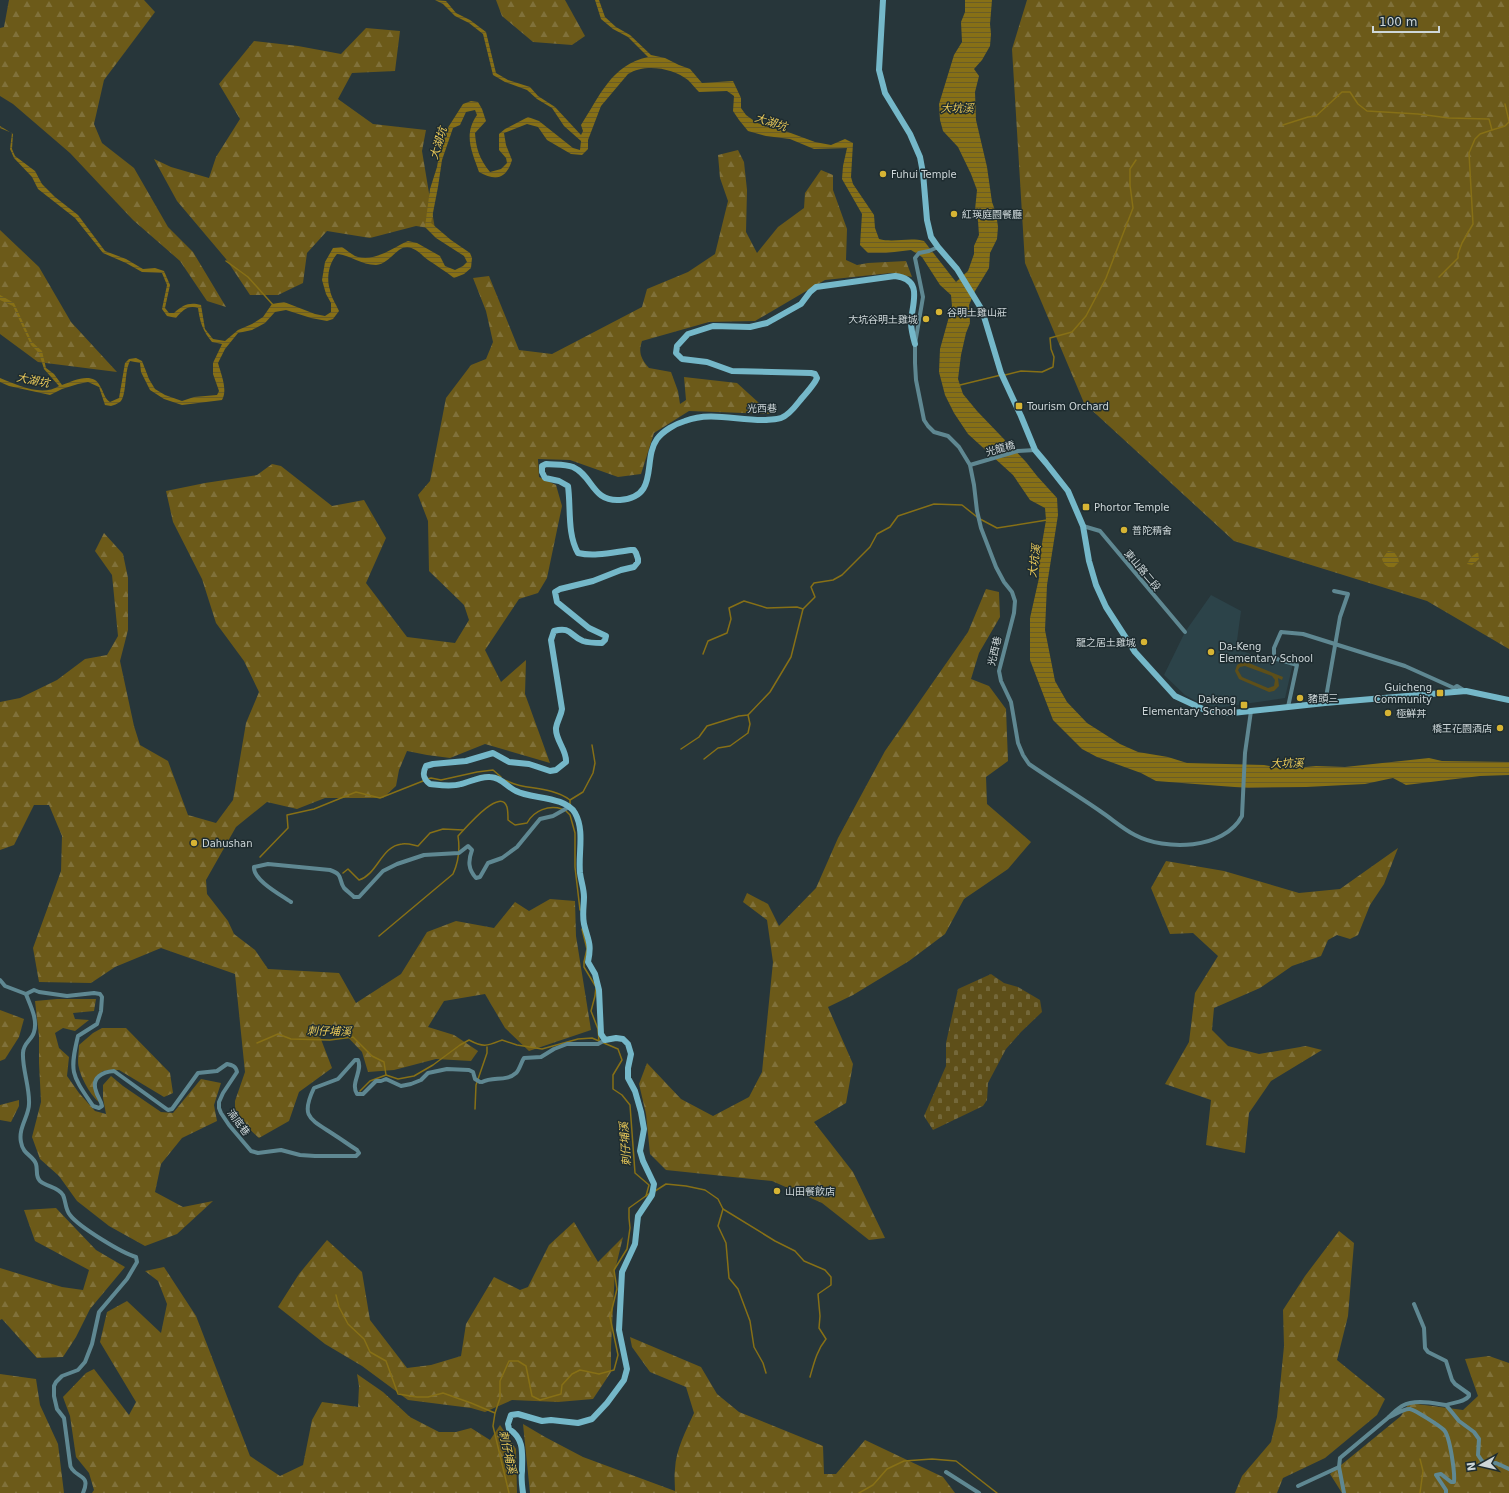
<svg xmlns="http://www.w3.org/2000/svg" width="1509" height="1493" font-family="'DejaVu Sans','Noto Sans TC',sans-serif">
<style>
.built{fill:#2c4349}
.grass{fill:#5e4f19;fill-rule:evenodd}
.forest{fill:url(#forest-firs)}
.cemetery{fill:url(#cemetery-stones)}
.water{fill:url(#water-rules)}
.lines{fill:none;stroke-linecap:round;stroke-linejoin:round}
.stream{stroke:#877016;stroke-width:1.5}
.street{stroke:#5f8892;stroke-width:4}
.secondary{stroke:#75b8c9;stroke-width:6}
.poi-dot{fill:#d7b434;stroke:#1e2c30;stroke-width:1.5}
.labels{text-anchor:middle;stroke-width:3;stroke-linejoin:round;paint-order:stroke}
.poi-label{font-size:10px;fill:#ced7d9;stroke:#1e2c30;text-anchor:start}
.street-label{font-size:10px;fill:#ced7d9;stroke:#1e2c30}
.water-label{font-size:11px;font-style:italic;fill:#ebca59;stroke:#1e2c30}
</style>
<defs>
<pattern id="forest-firs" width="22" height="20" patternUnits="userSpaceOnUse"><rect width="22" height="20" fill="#6c5a19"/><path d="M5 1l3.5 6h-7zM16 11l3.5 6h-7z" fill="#80713a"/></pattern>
<pattern id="cemetery-stones" width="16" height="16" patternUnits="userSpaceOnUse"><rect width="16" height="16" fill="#5e4f19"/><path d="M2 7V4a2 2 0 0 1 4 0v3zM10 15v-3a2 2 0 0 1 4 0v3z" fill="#74683a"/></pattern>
<pattern id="water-rules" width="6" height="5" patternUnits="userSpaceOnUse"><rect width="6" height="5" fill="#877016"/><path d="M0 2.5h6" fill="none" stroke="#6a5d27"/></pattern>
</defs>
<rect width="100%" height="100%" fill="#27363a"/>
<path class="built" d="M1211,595L1241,611L1236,648L1266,661L1274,657L1293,663L1285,698L1223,707L1211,706L1196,701L1185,695L1164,675L1185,632Z"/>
<path class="grass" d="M1239,659L1283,677L1282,680L1278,678L1279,686L1274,691L1269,692L1239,679L1235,671L1237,665L1240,663L1238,661ZM1245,666L1272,676L1275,680L1274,686L1268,688L1242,677L1238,670L1240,667Z"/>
<g class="forest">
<path d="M9,0H144L155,12L104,80L94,124L102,143L134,168L168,227L193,252L226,307L207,301L180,261L133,220L70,153L13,104L0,96V28L4,27Z"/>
<path d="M496,0H565L585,36L572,45L533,42L502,16Z"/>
<path d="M1027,0H1509V649L1427,601L1234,541L1084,403L1025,263L1012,49Z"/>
<path d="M366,28L400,31L395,71L352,73L338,99L373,124L426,130L422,151L435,229L416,226L370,238L327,231L307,253L303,283L278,295H250L226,259L177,201L154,159L171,167L209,178L216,157L240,119L219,84L254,41L298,46L341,54Z"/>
<path d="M738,150L744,162L747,190L746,232L757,253L778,227L804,208L805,193L821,170L833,175V190L847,229L846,260L857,265L868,263L906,261L912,277L891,273L825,280L755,321L709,322L642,341C638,352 641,359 649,368L671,372L678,391L680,404L686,400L684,377L737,383L771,414L689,411L654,433L641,474L618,477L570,460L538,459L539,477L556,485L562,506L547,578L538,593L519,599L485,650L501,682L526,660L525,694L550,763L485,744L450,758L427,755L407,751L399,770L396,786L383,798H325L297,809L267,802L236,827L206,880L207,894L228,921L234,934L255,950L268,969L339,973L356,1003L401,974L427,932L456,921L494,928L515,902L529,911L550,899L575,901L576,936L591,1030L529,1051L505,1028L485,994L444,1001L428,1027L454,1035L478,1051L471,1061L436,1059L394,1070L368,1072L362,1052L338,1027L319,1034L332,1068L299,1092L289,1121L259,1138L235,1116V1101L245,1072L235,974L161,948L115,967L91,983L39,982L33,948L61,871L62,836L49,805H34L14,845L0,850V702L20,698L57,680L85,659L107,655L118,636L112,575L95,551L104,533L123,554L128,578V630L120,661L134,726L140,745L168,761L188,815L216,823L233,800L246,723L259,692L244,661L216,623L202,579L173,522L166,491L205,483L257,475L272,464L281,466L332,506L364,500L386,538L366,583L407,637L455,643L469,620L464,605L429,571L428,521L418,495L430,481L446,398L471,365L486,359L493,342L486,311L473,278L489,276L519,350L552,354L642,307L647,289L688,272L715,254L728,201L720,178L718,155Z"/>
<path d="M0,230L39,267L71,322L117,372L38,362L0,334Z"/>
<path d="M986,589L999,592L1000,617L979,653L971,679L989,686L1006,709L1008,761L986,777L987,804L1031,842L1008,869L964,899L945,934L909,961L853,995L828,1007L853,1064L846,1103L814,1122L853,1172L885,1238L869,1240L822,1203L772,1181L666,1170L650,1154L646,1114L639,1084L647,1063L681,1099L713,1116L749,1097L762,1072L773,962L767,920L743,902L747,893L768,904L779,926L816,888L838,838L885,751L968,632Z"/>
<path d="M1398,848L1384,884L1370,905L1358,935L1350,939L1337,935L1328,940L1321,956L1292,966L1260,988L1214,1008L1212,1030L1228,1046L1259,1054L1306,1046L1322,1050L1271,1081L1249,1113L1245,1153L1206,1145L1211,1100L1165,1084L1189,1042L1195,993L1218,956L1193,933L1170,934L1151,888L1166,861L1224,871L1299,893L1340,889Z"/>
<path d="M57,999H96L94,1011L73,1013L75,1019L89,1020L75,1031L63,1028L55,1033L59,1048L69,1057L67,1076L79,1093L95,1111L106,1114L103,1098V1085L111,1076L123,1086L161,1112L173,1113L201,1079L221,1083L214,1105L217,1121L182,1138L161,1164L155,1192L183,1207L213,1201L177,1234L145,1246L109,1226L77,1201L59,1176L40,1159L32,1137L41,1102L39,1063V1036L35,1001Z"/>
<path d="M0,1010L24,1019L19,1037L5,1059L0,1061Z"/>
<path d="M102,1028H126L170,1073L173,1093L164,1097L119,1070L103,1071L95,1079L99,1102C91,1096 81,1078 79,1068C77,1062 79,1052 79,1045L93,1033Z"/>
<path d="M19,1100V1106L11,1122L0,1120V1105Z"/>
<path d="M56,1208L96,1250L125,1267L90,1309L76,1337L63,1357L37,1358L2,1319L0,1320V1268L62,1287L83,1290L89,1270L35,1241L24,1210Z"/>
<path d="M574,1222L598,1262L623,1237L615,1270L611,1347V1372L593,1399L558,1402L512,1400L485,1412L471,1408L408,1400L362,1366L325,1344L278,1307L299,1274L327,1240L362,1272L370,1320L407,1368L431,1365L461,1356L466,1324L494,1277L520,1290L528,1287L549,1245Z"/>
<path d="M1339,1231L1354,1243L1348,1316L1337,1360L1385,1399L1377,1415L1325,1458L1283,1478L1277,1493H1235L1242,1476L1271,1442L1277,1417L1284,1346L1283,1310L1305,1276Z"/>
<path d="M164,1267L196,1316L250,1456L280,1476L303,1465L312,1420L322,1402L358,1407L359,1386L357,1374L383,1392L410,1417L439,1432H456L471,1428L490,1440L500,1425L516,1449L517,1493H92L94,1490L89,1473L76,1457L70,1416L63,1397L86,1373L94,1369L129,1415L136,1402L100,1342L107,1312L127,1301L161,1333L167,1304L158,1281L145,1271Z"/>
<path d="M630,1337L701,1367L717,1394L739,1412L823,1446L824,1474H836L865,1440L943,1477L955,1493H530L523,1424L545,1437L583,1457L675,1491C675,1484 674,1477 675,1469C676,1449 686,1431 694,1413L686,1387L650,1372L632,1347Z"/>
<path d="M1489,1356L1509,1363V1493H1342L1330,1474L1401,1416L1409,1403L1463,1410L1478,1396L1465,1359Z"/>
<path d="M0,1374L36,1379L40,1405L58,1444L64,1493H0Z"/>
</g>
<path class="cemetery" d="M991,974L1004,983L1018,987L1040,1000L1042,1012L1021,1032L1006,1049L988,1083L987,1100L983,1106L933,1130L924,1116L946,1066V1043L958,989Z"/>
<g class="water">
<path d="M435,0L446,1L456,13L470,20L486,32L496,73L508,80L530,87L538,96L555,107L581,135L583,131L581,125C600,96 611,65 648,57L628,37L613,29L601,19L595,0H599L605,17L616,27L630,35L651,55L665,58L679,65L690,69L702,83L733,81L741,98V108L746,115L757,123L788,132L815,142L831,145L845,139L853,143L851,177L853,184L874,215L875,228L879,239C894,243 909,237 924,241L956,282L968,271L974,254V246L979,235L978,221L975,210L977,190L971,174L958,147L943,131L940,120L939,104L954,55L962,42L961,22L965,12V0H992L990,24L991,34L990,46L982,60L974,69L979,76L975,92L976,120L987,167L992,202L996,213L998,227L997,239L990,253L989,268L975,291L969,305L970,323L966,333L961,355L958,379L963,394L977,411L1026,462L1037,476L1057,498L1058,515L1047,585L1045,630L1055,681L1067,702L1087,723L1120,744L1138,752L1168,757L1187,763L1264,765L1286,769L1316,766L1345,767L1429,758L1442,761L1509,762V775L1480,776L1406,785L1393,778L1365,784L1306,787L1248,788L1221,786L1156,781L1141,773L1097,757L1082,749L1053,720L1030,660V618L1039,578V561L1046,520L1045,508L1030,500L1013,475L968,434L954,413L945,395L939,372L940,349L952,306L951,295L940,285L922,257L911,250L886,253H868L860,245L862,214L842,179L843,166L847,148L814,149L790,139L766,136L748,131L739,120L733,111L734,96L727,91L699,92C695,88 692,84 688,80C673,68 645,63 628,74L601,106L588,140V149L582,155L571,154L547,140L538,127L527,124L504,133L506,145L512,160C506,180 495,181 479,172C472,152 463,135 477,115L475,110L466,112L460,125L453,128L442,160L438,187L431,223L451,240L470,253L472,258L471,268L464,274L454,278C445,271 437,266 428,260C420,254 411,242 399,250C391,256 386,264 376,265C361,265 351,255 337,254C329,263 326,278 330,290C331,297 336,304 339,311L333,319L327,321L311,318L286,310L275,312L265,323L252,330L238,333L225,349L218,363C221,374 228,390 222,400L182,405L164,399L150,390L141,372L140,363L130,361C124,372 127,396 120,402C117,404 114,405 111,406L105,405L99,387L88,382L78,384L62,389L50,395L9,386L0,382V378C17,385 42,397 59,386L44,369L39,353L31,345L13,306L0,300V295L14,303L32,342L42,351L46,368L54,374L62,385C73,381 93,371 100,386C104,392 104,398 110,402L119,398L125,363L129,359L136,358L142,361L149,379L155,389L165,395L182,401L194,397L217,395L219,391L213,374V363L222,344L212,342C203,331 200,323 198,308C188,305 183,310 176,318L167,316L162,309L167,285L162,273L142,272L126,263L103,253L75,218L38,189L32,177L14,158L10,149L12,133L0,128V126L13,134L12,149L15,156L35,171L42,184L55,197L78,215L105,251L126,259L143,269L155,268L164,271L170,285L165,308L169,313H174C183,305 189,302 201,305L205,329L213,339L225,341L238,330L252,324L263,317L272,304L284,302L315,314L325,316L331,312V303L326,294L322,280L325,262L333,248L342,247C347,250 353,256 358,257C377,261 392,248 408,241L417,243L440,256L445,266L455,270L463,266L467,262L464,256L436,238L425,227L430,189L437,167L442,137L463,104L471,101L478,102L482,109L486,121L475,133C476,149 480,160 490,172L501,169L507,163L506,158L499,150V134L505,129L528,117L539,121L573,148L580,150L581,141L564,126L552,108L537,99L527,90L505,82L493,75L483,34L469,23L455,16L443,4Z"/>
<path d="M1388,551L1394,552L1398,558L1399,562L1394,567C1387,568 1384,565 1382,559Z"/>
<path d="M1478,552L1479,559L1472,565L1467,564L1471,557Z"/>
</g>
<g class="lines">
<g class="stream">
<path d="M1505,104L1509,121"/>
<path d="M1283,125L1308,117L1316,116L1342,92H1350L1358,104L1367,111L1418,114L1449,118L1489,119L1492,130L1505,126L1509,122"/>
<path d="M226,261L248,277L274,306"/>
<path d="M1439,277L1458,258V254L1462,243L1473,224L1469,153L1475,139L1480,134L1492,130"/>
<path d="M1005,375L1021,371L1042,372L1053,367L1054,357L1051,349L1050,338L1072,332L1086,316L1106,278L1133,208L1130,185V169L1136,160"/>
<path d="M960,385L1001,375"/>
<path d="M980,519L997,528L1047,520"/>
<path d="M703,654L708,641L727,633L731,619L729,608L744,601L767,608L797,607L803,609"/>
<path d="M681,749L699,737L707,726L739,716L748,715L770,692L791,657L803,609L815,597L811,587L814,583L833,580L842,575L870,547L877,534L890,527L898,516L934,504L962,505L977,517"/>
<path d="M704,759L718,748L730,746L748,733L750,724L748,715"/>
<path d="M427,779L431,778L441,780L477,772L493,770L501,777"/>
<path d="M504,780C510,782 516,785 522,786C539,789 557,790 570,800V806"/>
<path d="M570,800L583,792L593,773L595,763L592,745"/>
<path d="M566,811L570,815L575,833V867L580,910"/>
<path d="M260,857L288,828L287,815L314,809L356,792L380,798L423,781"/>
<path d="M343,873L348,869L359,880C378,874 381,846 402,844C407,843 413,845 418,846L430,833L443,829L463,830"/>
<path d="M582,929L587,949L584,962V967L596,987L595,996L591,1011L598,1029L599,1041"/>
<path d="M379,936L453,874C459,861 460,849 458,836C464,830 500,786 507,807C508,811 508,816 508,820L515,825L527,823C534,810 549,805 562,809"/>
<path d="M257,1043L278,1034L291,1039L330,1040L353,1037L372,1056L384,1062L386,1075L398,1079L414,1076L433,1065L460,1045L469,1040C484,1048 487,1046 502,1040L517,1045L542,1049L578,1039L592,1038L618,1049L622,1060L613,1075V1089L622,1095L630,1105L635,1173L649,1185L646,1196"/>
<path d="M360,1091L370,1081L386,1075"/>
<path d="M475,1109L476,1085L487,1053V1047"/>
<path d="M655,1191L666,1184L686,1186L705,1190L718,1199L723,1209L775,1241L795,1251L804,1261L825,1270L831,1277V1285L818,1294L820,1316L819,1328L826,1339C817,1350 814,1363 810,1377"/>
<path d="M723,1209L718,1226L726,1243L729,1278L738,1289L750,1321L754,1347L763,1363L766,1373"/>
<path d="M336,1295L339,1307L348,1324L364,1339L370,1352L386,1361L398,1394L417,1397H428L443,1393L471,1403L495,1413"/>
<path d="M1420,1459L1423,1471L1420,1493"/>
<path d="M509,1493L493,1426L495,1413L500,1398V1381L509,1361H518L526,1366L532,1396L540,1400L561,1394L562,1385L572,1374L580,1370L599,1374L614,1370L618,1355L610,1317L617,1289L614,1270L627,1249L630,1228L629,1218V1208L650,1193"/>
<path d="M859,1493L873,1485L887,1469L904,1461L932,1459L956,1461L997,1493"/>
</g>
<g class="street">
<path d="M938,247L929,251L919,253L915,258L923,297L915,344V363L916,380L924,420L928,426L934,432L948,436L959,447L970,465L974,485L977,511L981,528L996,567L1004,582L1012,592L1015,601L1014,613L999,671L1001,681L1011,702L1018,743L1023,755L1029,764C1052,780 1077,795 1100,811C1112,819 1123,829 1135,835C1165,851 1224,850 1242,816L1245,753L1251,711"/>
<path d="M970,465L1018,451L1035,450"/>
<path d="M1083,526L1100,531L1185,632"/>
<path d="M1325,703L1340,617L1348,594L1334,591"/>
<path d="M1288,707L1297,665L1274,658V648L1281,632L1303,634L1405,666L1454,688L1457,686L1465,691"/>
<path d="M291,902C281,895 253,880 254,867L268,864L330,870C344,875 338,879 344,888C347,891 351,894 354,897H359L383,871L397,864L424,855L459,853L468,846L472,850C468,861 468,869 476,878L480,877L488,863L502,858L517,847L540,819L553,816L569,807"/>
<path d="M0,980L5,986L26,994C30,1005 38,1019 34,1032C32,1040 23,1043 23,1053C22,1068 30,1088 29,1104C29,1116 18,1128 21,1142C23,1155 33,1155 36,1164C38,1170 35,1176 40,1181C47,1187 58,1187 63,1195C66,1201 65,1209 70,1215C79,1227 122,1253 136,1257L137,1262L127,1279L99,1312L92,1344L85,1362L78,1370L62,1376L56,1382L54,1386V1396L57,1409L64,1418L70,1463C70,1465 70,1467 72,1469C78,1478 91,1475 83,1493"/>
<path d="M26,994L34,990L39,992L67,996L94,993L100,994L102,997L101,1011L97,1024L78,1036C69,1073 72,1075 93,1106L99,1108L102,1106C101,1100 97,1096 96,1091C91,1077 103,1072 114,1071L168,1110L172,1109L198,1073L217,1071L227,1064C232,1065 236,1066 237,1072L223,1093L219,1102V1108L221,1113L229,1125L251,1151L258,1153L281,1150L300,1155L315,1156H356L359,1153L357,1150C349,1145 341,1139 333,1134C310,1119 300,1117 314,1088L338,1079L355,1060H358C363,1071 350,1083 357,1094H363L376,1081H381L386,1079L401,1086L411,1084L421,1080L428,1073L447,1069L469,1070L473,1072L475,1079L480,1082"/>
<path d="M482,1082C493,1076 506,1082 516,1073C520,1069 521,1062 524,1058L541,1057L554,1049L567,1044H598L605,1040"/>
<path d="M1414,1304L1424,1328L1425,1348L1428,1352L1446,1361L1452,1380L1455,1384L1469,1394V1396C1464,1403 1453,1402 1446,1405L1459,1421L1474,1432L1479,1439L1478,1455L1482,1461L1487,1464L1496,1463L1509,1469"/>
<path d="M1446,1405C1432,1403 1415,1399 1402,1406C1397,1409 1393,1413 1389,1417C1395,1415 1404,1408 1410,1409C1415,1410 1440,1426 1444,1430C1450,1436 1455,1473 1454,1482H1451L1441,1474L1436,1475L1446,1490V1493"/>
<path d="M946,1472L979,1493"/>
<path d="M1298,1486L1339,1467"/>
<path d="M1344,1493L1339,1467L1340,1458L1389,1417"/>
</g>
<g class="secondary">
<path d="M883,0L879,70L885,93L910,134L920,157L923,173L927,220L931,237L938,247L957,269L982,310L1001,373L1021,416L1035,450L1046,463L1068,491L1083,526L1089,561L1096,585L1106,607L1135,652L1175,696L1205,710L1217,713H1232L1325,703L1466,691L1509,700"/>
<path d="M523,1493C522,1486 521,1478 522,1471C522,1454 525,1439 509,1429L508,1424L511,1415L518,1414L542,1421L551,1420L578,1423L592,1419L607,1403L624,1380L627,1369L619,1330L622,1272L635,1244L638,1216L652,1195L654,1184L643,1161L640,1151L644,1129L641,1112L635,1091L628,1078V1068L631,1054L628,1044L623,1039L616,1038L605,1040L601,1034L599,990L595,974L588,962C592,943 588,941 584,924C582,914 584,906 584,897C584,889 581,881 580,873C578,853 585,831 575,813C565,796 531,799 516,791C507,787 501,777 490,777C480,776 470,782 461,784C451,787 440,785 430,784C423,779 422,774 426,766L433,764L466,761L493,753L509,762L529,764L550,771L556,770L566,762C567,750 555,740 556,728C557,721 561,716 562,709L551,640L554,631C571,626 570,636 583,641C589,643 596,643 602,643L605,640L606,636L589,628L557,602L555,592L560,589L593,581L621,570L634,567L638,562V559L636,553L634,550H631C614,552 595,557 578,553C567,534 571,507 568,486L559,481L545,478L542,472V466L546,464C554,465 565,464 573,467C593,476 592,502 620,500C660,497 642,460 657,439C663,431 675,424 685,421C711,411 738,421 766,420C770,419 776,420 781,418C790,415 797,404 802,398C807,392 814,385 817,378L815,374L811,373L732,371L707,362L682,359L676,353L677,346L688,334L713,326L750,327L767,323L801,304L810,292L816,287L895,276C924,279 912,304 911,322C911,329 913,337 915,344"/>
</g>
</g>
<g class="poi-dot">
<circle cx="883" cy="174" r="4"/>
<circle cx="954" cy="214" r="4"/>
<circle cx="939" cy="312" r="4"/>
<circle cx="926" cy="319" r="4"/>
<rect x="1015" y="402" width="8" height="8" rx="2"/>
<rect x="1082" y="503" width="8" height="8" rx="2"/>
<circle cx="1124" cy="530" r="4"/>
<circle cx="1144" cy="642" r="4"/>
<circle cx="1211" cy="652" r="4"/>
<rect x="1436" y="689" width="8" height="8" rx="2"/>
<circle cx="1300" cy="698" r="4"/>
<rect x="1240" y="701" width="8" height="8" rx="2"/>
<circle cx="1388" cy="713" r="4"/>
<circle cx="1500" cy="728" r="4"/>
<circle cx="194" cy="843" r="4"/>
<circle cx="777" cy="1191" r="4"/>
</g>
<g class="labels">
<g class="poi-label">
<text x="891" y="178">Fuhui Temple</text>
<text x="962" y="218">紅瑛庭園餐廳</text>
<text x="947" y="316">谷明土雞山莊</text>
<text x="918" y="323" text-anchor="end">大坑谷明土雞城</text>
<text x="1027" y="410">Tourism Orchard</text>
<text x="1094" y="511">Phortor Temple</text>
<text x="1132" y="534">普陀精舍</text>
<text x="1136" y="646" text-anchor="end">龍之居土雞城</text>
<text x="1219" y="650">Da-Keng<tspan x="1219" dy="12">Elementary School</tspan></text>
<text x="1432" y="691" text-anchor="end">Guicheng<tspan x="1432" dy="12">Community</tspan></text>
<text x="1308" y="702">豬頭三</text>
<text x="1236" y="703" text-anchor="end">Dakeng<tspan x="1236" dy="12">Elementary School</tspan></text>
<text x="1396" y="717">極鮮丼</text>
<text x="1492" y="732" text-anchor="end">橋王花園酒店</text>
<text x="202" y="847">Dahushan</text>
<text x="785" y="1195">山田餐飲店</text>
</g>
<g class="street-label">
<text transform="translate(762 408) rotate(-1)" y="4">光西巷</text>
<text transform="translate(1000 448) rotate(-16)" y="4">光龍橋</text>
<text transform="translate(1143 570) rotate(50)" y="4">東山路二段</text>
<text transform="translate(994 651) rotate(-77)" y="4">光西巷</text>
<text transform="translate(239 1122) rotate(53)" y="4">湳底巷</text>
</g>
<g class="water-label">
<text x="957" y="112">大坑溪</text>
<text transform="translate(771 122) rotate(18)" y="4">大湖坑</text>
<text transform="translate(438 143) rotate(-73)" y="4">大湖坑</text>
<text transform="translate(33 380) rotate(11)" y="4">大湖坑</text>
<text transform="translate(1034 561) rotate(-82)" y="4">大坑溪</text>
<text transform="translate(1287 763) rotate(-1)" y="4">大坑溪</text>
<text transform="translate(329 1031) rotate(1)" y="4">刺仔埔溪</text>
<text transform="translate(625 1144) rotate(-94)" y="4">刺仔埔溪</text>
<text transform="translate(508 1452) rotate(77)" y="4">刺仔埔溪</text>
</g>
</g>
<g transform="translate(1481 1465) rotate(262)" stroke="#1e2c30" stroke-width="3" paint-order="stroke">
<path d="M0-3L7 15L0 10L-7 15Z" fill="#ced7d9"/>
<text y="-6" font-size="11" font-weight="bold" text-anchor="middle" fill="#ced7d9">N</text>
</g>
<path d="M1373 26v6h66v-6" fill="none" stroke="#ced7d9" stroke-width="2"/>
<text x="1379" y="26" font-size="12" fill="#ced7d9" stroke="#1e2c30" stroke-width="3" paint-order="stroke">100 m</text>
</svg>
